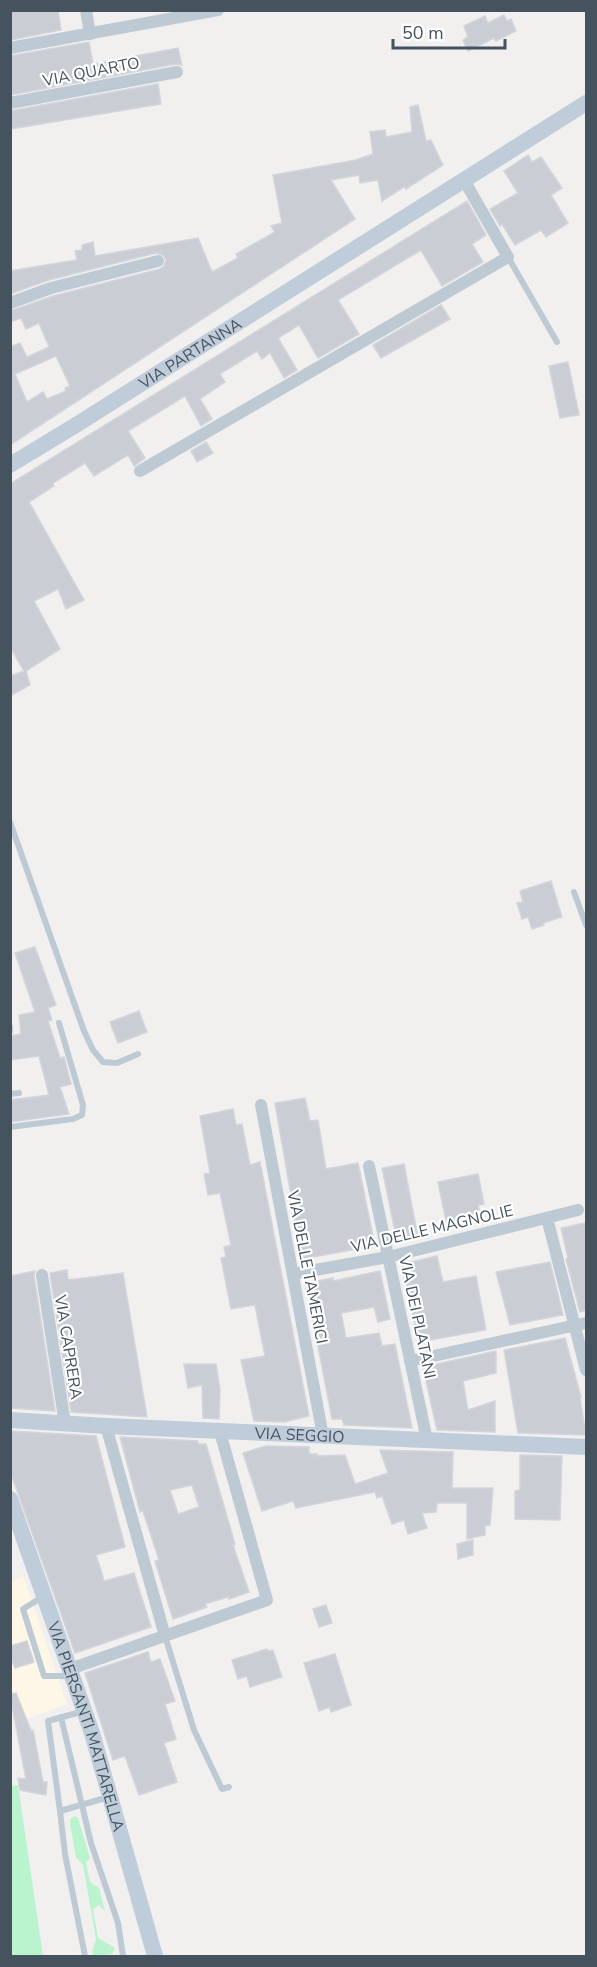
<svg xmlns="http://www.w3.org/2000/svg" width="597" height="1967" font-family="'Nunito Sans',sans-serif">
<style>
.commercial{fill:#fef7e7}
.green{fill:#b9f4cf}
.building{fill:#caced4;stroke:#d2d5db;stroke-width:1.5;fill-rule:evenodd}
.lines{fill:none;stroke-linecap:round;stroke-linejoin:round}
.lane{stroke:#becad3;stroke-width:6}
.street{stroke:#becad3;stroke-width:12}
.secondary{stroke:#bfcdda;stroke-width:16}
.labels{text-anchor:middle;stroke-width:4.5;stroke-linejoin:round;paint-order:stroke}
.street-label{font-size:16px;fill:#45535f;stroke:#fff}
</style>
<rect width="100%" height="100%" fill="#f2efef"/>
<path class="commercial" d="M23,1575L67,1704L15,1723L10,1693V1584Z"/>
<g class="green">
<path d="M18,1785L43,1956H11L10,1786Z"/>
<path d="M75,1816L78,1818L90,1858L86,1862L90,1882L99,1888L105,1911L99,1905L93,1909L98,1938L115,1948L112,1954L95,1956L92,1953L96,1939L83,1865L76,1857L70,1824V1819Z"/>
</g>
<g class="building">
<path d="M10,10H58L61,30L10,40Z"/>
<path d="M504,15L507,21L511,19L516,31L496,41L494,38L468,51L463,40L468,37L464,26L485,16L488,23Z"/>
<path d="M89,42L93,64L178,48L182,65L176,64L10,95V56Z"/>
<path d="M158,84L161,104L10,129V111Z"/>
<path d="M418,105L426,141L431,140L443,165L406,189L404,187L382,201L378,180L360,183L359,175L331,180L355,219L10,445V347L20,343L27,357L49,347L39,323L26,329L21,318L10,322V311L53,296L160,269L164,266L166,260L163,255L156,253L49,280L10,294V271L77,260L75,251L82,250V245L93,242L95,256L198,238L212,272L238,258L236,254L275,232L271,226L282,223L273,175L356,160L373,154L370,132L385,130L386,137L412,132L410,107ZM56,356L70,386L65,388L66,391L47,399L43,392L27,402L15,374Z"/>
<path d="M528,155L532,162L541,157L562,188L551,195L568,223L546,237L541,230L515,245L502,224L500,226L490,209L518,193L504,171Z"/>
<path d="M467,201L486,235L472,244L483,262L442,286L421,250L338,300L359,334L318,358L299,325L278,338L297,370L284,378L270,353L262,359L257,351L220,374L225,382L200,399L212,419L201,426L185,396L128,431L145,458L134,466L128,455L94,476L85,463L53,483L54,486L29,502L84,600L66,609L58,589L34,601L60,649L26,671L30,685L10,696V676L24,671L10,647V484Z"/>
<path d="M441,305L450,319L381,358L373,345Z"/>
<path d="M568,362L579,415L560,418L549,366Z"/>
<path d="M206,442L213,453L197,462L191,451Z"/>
<path d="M551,881L562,917L543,923L544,925L532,929L528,917L522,919L517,903L523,902L520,891Z"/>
<path d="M35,947L56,1005L48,1008L52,1020L48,1021L60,1058L64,1057L71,1084L60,1087L69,1114L10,1122V1100L49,1095L39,1056L10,1060V1036L21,1034L19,1015L35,1012L15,953Z"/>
<path d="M139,1011L147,1032L118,1043L110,1022Z"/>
<path d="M305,1098L310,1121L318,1120L326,1169L358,1163L375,1246L302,1259L275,1103Z"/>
<path d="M233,1109L236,1125L242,1124L250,1165L260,1162L309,1416L284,1422L254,1421L241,1360L265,1356L261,1336L255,1305L231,1309L221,1258L226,1257L224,1247L231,1245L220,1193L208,1195L204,1174L210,1173L200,1116Z"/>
<path d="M404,1164L418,1238L397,1241L382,1168Z"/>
<path d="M478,1174L484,1204L478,1205L480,1214L446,1221L438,1182Z"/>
<path d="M585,1223L586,1230V1310L580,1312L566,1259L568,1258L561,1228Z"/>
<path d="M437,1256L443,1282L476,1276L486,1330L419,1342L402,1264Z"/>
<path d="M550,1262L563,1315L510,1325L496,1272Z"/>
<path d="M67,1270L68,1280L123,1273L147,1417L71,1412L50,1273Z"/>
<path d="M35,1271L34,1276L55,1411L10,1408V1276Z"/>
<path d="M380,1271L390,1319L378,1322L374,1307L341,1313L346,1338L379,1333L382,1346L395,1344L412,1428L344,1425L342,1419H332L306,1283L333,1278V1281Z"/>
<path d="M565,1338L581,1397L580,1398L586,1435L518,1433L504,1350Z"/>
<path d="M496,1351V1373L463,1381L468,1410L495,1401V1432L437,1430L423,1367Z"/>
<path d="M184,1364H216L220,1390L219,1419L203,1418L202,1385L188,1388Z"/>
<path d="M10,1431L96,1436L125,1547L96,1555L100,1567L104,1581L134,1573L151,1627L75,1653L10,1471Z"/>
<path d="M120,1437L198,1441V1444H206L235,1544L233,1545L249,1592L229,1599L228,1597L205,1604L207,1607L173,1619L155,1561L159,1560L143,1511L140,1512ZM192,1485L199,1507L178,1514L170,1490Z"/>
<path d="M266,1446L309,1447V1454H317V1456L345,1455L355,1484L388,1473L380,1450L453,1452L452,1488H493L490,1525L485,1526V1535L467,1539V1503H437L436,1512L422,1513L427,1528L408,1534L404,1520L392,1524L382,1496L377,1498L375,1492L296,1508L293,1501L262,1511L243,1453Z"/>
<path d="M520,1455L562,1456L560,1520L515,1519V1491L520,1490Z"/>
<path d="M473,1540V1555L458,1559L457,1544Z"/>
<path d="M326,1605L332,1623L319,1627L313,1609Z"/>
<path d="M27,1641L34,1662L15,1668L10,1655V1646Z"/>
<path d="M267,1649L268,1651L273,1650L282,1677L250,1687L247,1676L238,1679L232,1660Z"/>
<path d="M148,1652L151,1662L160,1659L175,1701L165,1704L176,1739L164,1743L177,1782L139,1795L125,1756L113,1760L85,1673Z"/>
<path d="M335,1654L351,1705L331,1712L330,1707L319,1711L304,1663Z"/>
<path d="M16,1693L31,1731L33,1730L43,1782H47L46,1795L20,1790L18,1778L26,1779L10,1696V1694Z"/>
</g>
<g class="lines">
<g class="lane">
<path d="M508,257L557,342"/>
<path d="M10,822L84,1031L93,1050L103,1062L117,1063L138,1054"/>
<path d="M574,892L586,925"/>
<path d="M10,1027V1031"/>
<path d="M10,1094L19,1093"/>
<path d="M10,1127L73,1119L82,1115L83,1105L59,1023"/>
<path d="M44,1596L23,1609L44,1676H72"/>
<path d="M165,1636L194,1730L222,1789L229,1787"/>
<path d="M84,1711L48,1721L60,1811L109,1797"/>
<path d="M61,1717L91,1843L118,1923L123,1956"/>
<path d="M60,1811L65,1854L85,1956"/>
</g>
<g class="street">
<path d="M86,10L90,34"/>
<path d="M10,48L218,10"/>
<path d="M10,103L177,72"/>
<path d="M10,303L51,288L158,261"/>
<path d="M140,471L508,257L464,180"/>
<path d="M261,1105L323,1436"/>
<path d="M369,1166L427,1440"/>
<path d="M547,1218L586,1370"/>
<path d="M293,1274L388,1257L578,1210"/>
<path d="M42,1275L65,1424"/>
<path d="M410,1361L586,1323"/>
<path d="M106,1426L165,1636"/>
<path d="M70,1669L267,1600L220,1432"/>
</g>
<g class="secondary">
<path id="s1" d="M10,465L76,425L586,103"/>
<path id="s2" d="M10,1420L106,1426L586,1447"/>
<path id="s3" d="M10,1499L92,1733L155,1956"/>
</g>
</g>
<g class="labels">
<g class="street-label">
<text transform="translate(91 71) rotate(-11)" y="6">VIA QUARTO</text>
<text dy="6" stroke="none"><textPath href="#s1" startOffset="212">VIA PARTANNA</textPath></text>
<text transform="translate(432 1228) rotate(-13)" y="6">VIA DELLE MAGNOLIE</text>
<text transform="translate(308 1267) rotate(79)" y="6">VIA DELLE TAMERICI</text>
<text transform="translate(418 1317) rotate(78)" y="6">VIA DEI PLATANI</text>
<text transform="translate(69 1347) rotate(81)" y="6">VIA CAPRERA</text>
<text dy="6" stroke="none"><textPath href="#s2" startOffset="290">VIA SEGGIO</textPath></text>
<text dy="6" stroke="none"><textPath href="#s3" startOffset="240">VIA PIERSANTI MATTARELLA</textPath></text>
</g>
</g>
<rect width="597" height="1967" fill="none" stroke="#45535f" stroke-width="24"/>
<path d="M393 39v9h112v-9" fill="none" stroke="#45535f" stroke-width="3"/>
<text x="402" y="39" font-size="18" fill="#45535f" stroke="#ffffff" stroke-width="4.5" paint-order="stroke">50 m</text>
</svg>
